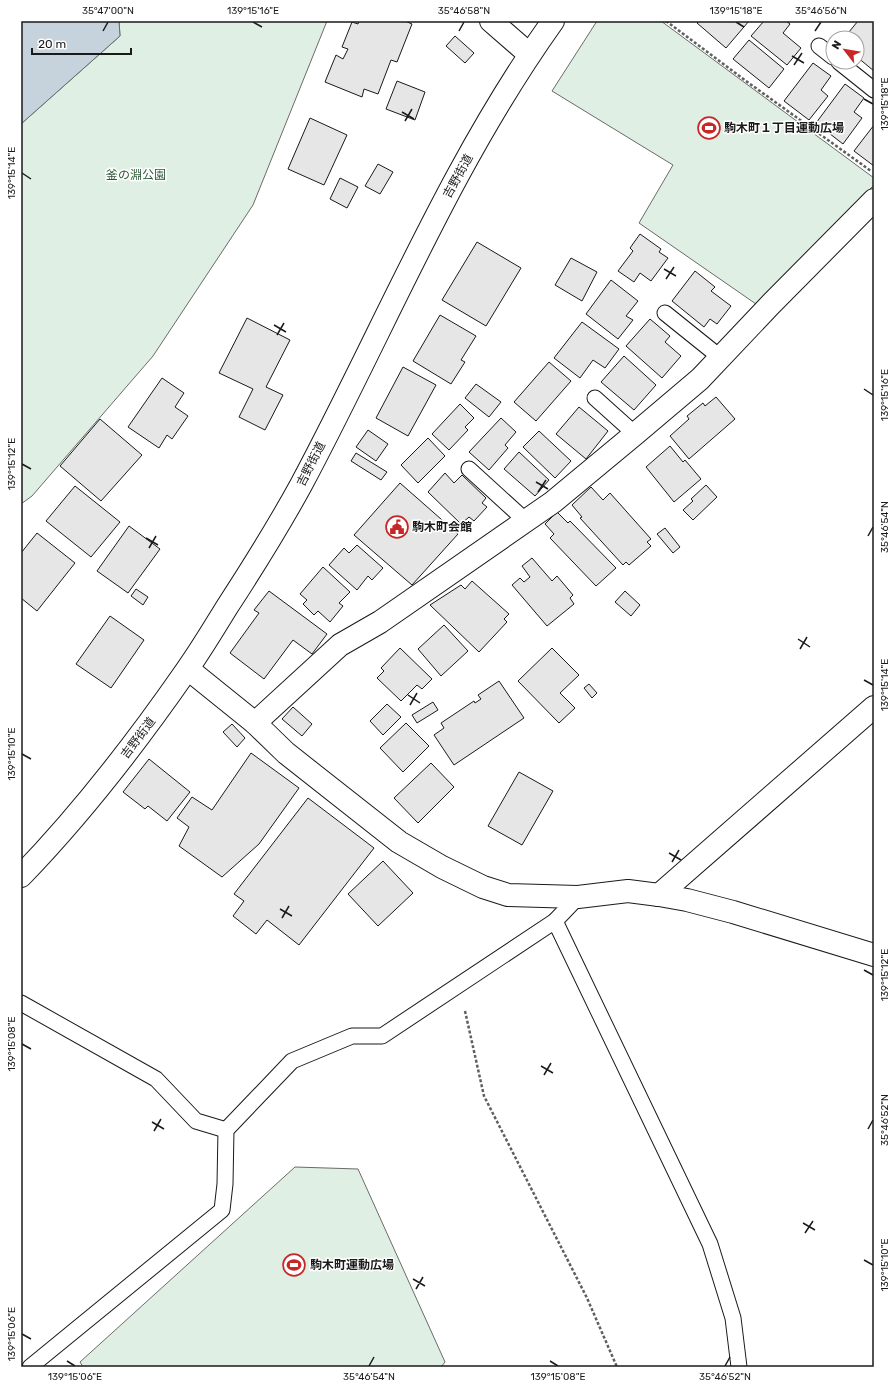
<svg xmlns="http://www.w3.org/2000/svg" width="895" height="1388" font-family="Rubik,'Noto Sans JP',sans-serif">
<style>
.green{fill:#e0efe3;stroke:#6a6a6a}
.water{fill:#c6d2dc;stroke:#6a6a6a}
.building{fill:#e6e6e6;stroke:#1a1a1a}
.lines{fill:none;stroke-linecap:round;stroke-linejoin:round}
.service-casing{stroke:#1a1a1a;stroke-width:17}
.minor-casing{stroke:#1a1a1a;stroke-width:24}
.tertiary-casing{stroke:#1a1a1a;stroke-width:24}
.trunk-casing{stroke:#1a1a1a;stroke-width:24}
.path{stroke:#5f5f5f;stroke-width:2.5;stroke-dasharray:3 2;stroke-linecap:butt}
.service{stroke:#fff;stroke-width:15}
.minor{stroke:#fff;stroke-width:22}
.tertiary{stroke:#fff;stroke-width:22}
.trunk{stroke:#fff;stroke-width:22}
.ticks{fill:none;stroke:#1a1a1a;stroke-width:1.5}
.labels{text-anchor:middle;stroke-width:3;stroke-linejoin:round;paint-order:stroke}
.poi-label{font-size:12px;font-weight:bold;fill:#1a1a1a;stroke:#fff;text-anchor:start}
.park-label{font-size:12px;fill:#2b5a34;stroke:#fff}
.street-label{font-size:12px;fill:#1a1a1a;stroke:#fff}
.neatline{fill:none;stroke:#1a1a1a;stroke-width:1.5}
.ticks-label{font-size:10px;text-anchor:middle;fill:#1a1a1a}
</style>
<rect width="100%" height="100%" fill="#fff"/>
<g class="green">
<path d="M119,21H327L253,205L153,356L32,496L21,504V124L120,36Z"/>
<path d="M597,21H661L874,178V185L756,304L639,223L673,165L552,91Z"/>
<path d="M295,1167L358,1169L445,1362L441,1367H83L80,1362Z"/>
</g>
<path class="water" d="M21,21H119L120,36L21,124Z"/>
<g class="building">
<path d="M359,21H405L412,24L397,62L391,60L378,94L364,89L362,97L325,82L336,55L343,59L348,49L342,47L352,22L358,24Z"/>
<path d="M699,21H749L726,48L697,23Z"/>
<path d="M764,21H786L790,24L783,33L801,48L787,65L751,36Z"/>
<path d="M858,21H874V71L857,57V38H844Z"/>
<path d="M455,36L474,53L465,63L446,46Z"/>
<path d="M749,40L784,69L769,88L733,59Z"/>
<path d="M813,63L831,76L821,90L828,96L809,120L784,101Z"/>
<path d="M397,81L425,92L415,120L386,109Z"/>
<path d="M845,84L864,98L854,112L862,118L843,144L816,123Z"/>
<path d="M310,118L347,135L324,185L288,169Z"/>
<path d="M874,125V166L854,151Z"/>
<path d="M378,164L393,172L380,194L365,186Z"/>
<path d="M340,178L358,187L347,208L330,199Z"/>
<path d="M640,234L661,249L659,252L668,258L651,281L640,273L634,282L618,271L633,251L630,248Z"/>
<path d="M477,242L521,268L486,326L442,300Z"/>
<path d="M571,258L597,272L582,301L555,285Z"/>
<path d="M695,271L715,287L711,291L731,306L717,324L710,319L704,327L672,301Z"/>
<path d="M611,280L638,301L626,316L633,320L618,339L586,314Z"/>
<path d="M440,315L476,336L461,360L465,362L451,384L413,361Z"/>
<path d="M247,318L290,340L266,387L283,395L265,430L239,417L253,389L219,373Z"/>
<path d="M650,319L670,336L665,342L681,356L662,378L626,346Z"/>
<path d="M582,322L619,349L605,368L593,360L580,378L554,358Z"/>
<path d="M624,356L656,385L634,410L601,382Z"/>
<path d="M549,362L571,381L536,421L514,402Z"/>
<path d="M403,367L436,385L408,436L376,418Z"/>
<path d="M162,378L184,393L175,407L188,416L172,439L167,435L159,448L128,427Z"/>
<path d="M476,384L501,402L489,417L465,398Z"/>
<path d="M716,397L735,419L689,459L670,436L689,419L687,416L703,403L705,406Z"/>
<path d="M460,404L474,418L465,427L468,430L449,450L432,434Z"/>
<path d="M579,407L608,431L586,459L556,434Z"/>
<path d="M501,418L516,432L505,445L508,448L489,470L469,452Z"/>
<path d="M100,419L142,455L101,501L60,466Z"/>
<path d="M368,430L388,444L376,461L356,447Z"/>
<path d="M539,431L571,461L555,478L523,447Z"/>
<path d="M428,438L445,456L418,483L401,465Z"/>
<path d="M670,446L683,462L685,460L701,479L674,502L646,467Z"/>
<path d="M519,452L549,480L535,496L504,469Z"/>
<path d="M356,453L387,472L381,480L351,461Z"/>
<path d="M445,473L454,483L462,475L486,498L482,503L487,507L474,521L469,517L461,524L428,492Z"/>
<path d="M400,483L458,534L412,585L354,535Z"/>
<path d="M706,485L717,497L693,520L683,510L693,501L691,499Z"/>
<path d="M75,486L120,522L91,557L46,521Z"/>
<path d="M591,487L603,500L610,493L651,539L647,542L651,546L629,565L626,562L623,565L580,518L582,517L572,505Z"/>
<path d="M557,512L568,523L570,521L616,568L596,586L550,538L554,534L545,524Z"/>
<path d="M129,526L160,549L128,593L97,571Z"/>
<path d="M665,528L680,547L673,553L657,534Z"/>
<path d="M37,533L75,563L37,611L21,598V553Z"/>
<path d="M357,545L383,568L372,580L368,576L357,590L329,565L344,548L349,553Z"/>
<path d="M532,558L552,581L557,576L573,595L570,598L574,604L547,626L512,585L520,578L524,582L530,577L522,566Z"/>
<path d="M323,567L350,592L339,603L343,606L330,622L318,611L314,615L303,604L307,600L300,594Z"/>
<path d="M472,581L509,614L504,619L507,622L479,652L430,605L461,585L465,589Z"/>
<path d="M136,589L148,597L143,605L131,596Z"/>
<path d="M269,591L327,634L312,654L293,640L264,679L230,653L259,613L254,610Z"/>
<path d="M625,591L640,605L631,616L615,602Z"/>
<path d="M110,616L144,640L111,688L76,664Z"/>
<path d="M444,625L468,651L441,676L418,649Z"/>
<path d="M400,648L432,679L422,689L417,685L401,701L377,678L384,671L381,668Z"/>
<path d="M552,648L579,675L560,693L575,708L559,723L518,681Z"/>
<path d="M499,681L524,718L454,765L434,735L444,728L441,723L474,701L475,703L481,699L478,695Z"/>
<path d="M589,684L597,693L592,698L584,688Z"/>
<path d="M433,702L438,710L417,723L412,715Z"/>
<path d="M387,704L401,717L383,735L370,721Z"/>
<path d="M293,707L312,724L302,736L282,719Z"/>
<path d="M406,723L429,746L403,772L380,748Z"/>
<path d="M232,724L245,738L237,747L223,732Z"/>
<path d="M251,753L299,788L259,844L222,877L179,846L189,827L177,818L192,797L212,810Z"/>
<path d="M149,759L190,792L167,821L148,806L145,809L123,792Z"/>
<path d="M431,763L454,787L418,823L394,798Z"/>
<path d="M519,772L553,791L522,845L488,826Z"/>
<path d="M308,798L374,848L299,945L267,920L256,934L233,916L244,901L234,894Z"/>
<path d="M383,861L413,893L378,926L348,894Z"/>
</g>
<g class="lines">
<g class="service-casing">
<g id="service">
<path d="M819,46L833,57"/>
<path d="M839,62L874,90"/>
<path d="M665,313L721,358"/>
<path d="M595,398L635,434"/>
<path d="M469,469L526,521"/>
<path d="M555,921L710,1244L733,1318L739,1367"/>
<path d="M21,1003L156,1079L196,1121L226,1130"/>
<path d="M30,1367L222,1210L225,1184L226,1130L292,1061L352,1036H382L555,921L578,897"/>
</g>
</g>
<g class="minor-casing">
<g id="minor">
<path d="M188,669L255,723L286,753L399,842L442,867L483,887L508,895L578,897L628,891L659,895L687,900L733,912L874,955"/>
<path d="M255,723L340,645L380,622L553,502L635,434L700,379L771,304L874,200"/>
<path d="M659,895L874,707"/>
</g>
</g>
<g class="tertiary-casing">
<path id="tertiary" d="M491,21L529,54"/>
</g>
<g class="trunk-casing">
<path id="trunk" d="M21,876C82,813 136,743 186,671C201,650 214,628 227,607C253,567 278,527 301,485C384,330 450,165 553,21"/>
</g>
<g class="path">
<path d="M666,21L746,81L871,171"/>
<path d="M465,1011L484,1096L587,1298L617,1367"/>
</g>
<use href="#service" class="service"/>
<use href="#minor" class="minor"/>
<use href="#tertiary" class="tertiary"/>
<use href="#trunk" class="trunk"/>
</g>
<path class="ticks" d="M253,22L262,27M736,22L744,27M103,31L108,22M459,31L464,22M815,31L821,22M792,56L804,63M794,65L802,53M864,99L873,104M402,112L414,119M405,121L412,109M22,173L31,179M664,269L676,276M666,279L674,267M274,325L286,332M277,335L284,323M864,389L873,395M22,464L31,469M536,482L548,489M538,492L546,480M868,536L873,527M146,538L158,545M149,548L156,536M798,639L810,647M800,649L807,637M864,680L873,685M408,695L420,703M410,705L417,693M22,754L31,759M669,853L681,860M672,862L679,850M280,909L292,916M282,918L289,906M864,970L873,975M22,1044L31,1049M541,1066L553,1073M544,1075L551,1063M152,1122L164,1129M868,1129L873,1120M154,1131L161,1119M803,1223L815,1230M805,1233L813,1221M864,1260L873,1265M413,1279L425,1286M416,1289L423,1277M22,1334L31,1339M67,1361L75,1366M550,1361L558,1366M369,1366L374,1357M725,1366L730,1357"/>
<defs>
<g id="stadium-ring" transform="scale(1.15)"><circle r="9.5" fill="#fff" stroke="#c62828" stroke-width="1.5"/><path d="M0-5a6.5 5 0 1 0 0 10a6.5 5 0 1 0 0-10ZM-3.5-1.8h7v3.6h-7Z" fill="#c62828"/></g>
<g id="civic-ring" transform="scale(1.15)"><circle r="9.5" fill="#fff" stroke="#c62828" stroke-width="1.5"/><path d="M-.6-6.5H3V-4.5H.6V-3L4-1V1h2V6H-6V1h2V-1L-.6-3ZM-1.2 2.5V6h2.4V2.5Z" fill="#c62828"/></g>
</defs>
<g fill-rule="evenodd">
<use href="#stadium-ring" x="709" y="128"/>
<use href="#civic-ring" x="397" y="527"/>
<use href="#stadium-ring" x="294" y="1265"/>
</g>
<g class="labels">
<g class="poi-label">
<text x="724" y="132">駒木町１丁目運動広場</text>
<text x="412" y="531">駒木町会館</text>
<text x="310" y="1269">駒木町運動広場</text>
</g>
<g class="park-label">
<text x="136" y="179">釜の淵公園</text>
</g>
<g class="street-label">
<text transform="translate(458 176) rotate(-61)" y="4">吉野街道</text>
<text transform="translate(311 464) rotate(-63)" y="4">吉野街道</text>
<text transform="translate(138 738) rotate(-53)" y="4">吉野街道</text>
</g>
</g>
<rect width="895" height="1388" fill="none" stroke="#ffffff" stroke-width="44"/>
<g transform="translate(845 50) rotate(301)"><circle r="19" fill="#ffffff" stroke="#a3a3a3"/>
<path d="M0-3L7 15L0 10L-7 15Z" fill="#c62828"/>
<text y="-6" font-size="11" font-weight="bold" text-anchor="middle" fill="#1a1a1a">N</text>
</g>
<path d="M32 48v6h99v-6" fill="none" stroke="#1a1a1a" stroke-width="2"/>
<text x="38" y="48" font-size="12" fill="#1a1a1a" stroke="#ffffff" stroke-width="3" paint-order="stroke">20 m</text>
<rect x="22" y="22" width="851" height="1344" class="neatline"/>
<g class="ticks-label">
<text x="108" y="14">35°47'00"N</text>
<text x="253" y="14">139°15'16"E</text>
<text x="464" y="14">35°46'58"N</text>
<text x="736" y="14">139°15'18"E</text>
<text x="821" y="14">35°46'56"N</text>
<text transform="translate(884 104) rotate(-90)" y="4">139°15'18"E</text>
<text transform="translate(11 173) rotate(-90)" y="4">139°15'14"E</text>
<text transform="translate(884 395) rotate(-90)" y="4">139°15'16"E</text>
<text transform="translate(11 464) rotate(-90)" y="4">139°15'12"E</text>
<text transform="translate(884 527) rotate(-90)" y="4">35°46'54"N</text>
<text transform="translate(884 685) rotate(-90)" y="4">139°15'14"E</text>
<text transform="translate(11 754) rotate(-90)" y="4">139°15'10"E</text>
<text transform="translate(884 975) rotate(-90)" y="4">139°15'12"E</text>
<text transform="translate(11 1044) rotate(-90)" y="4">139°15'08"E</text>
<text transform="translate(884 1120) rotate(-90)" y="4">35°46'52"N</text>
<text transform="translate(884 1265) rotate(-90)" y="4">139°15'10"E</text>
<text transform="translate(11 1334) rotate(-90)" y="4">139°15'06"E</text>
<text x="75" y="1380">139°15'06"E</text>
<text x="369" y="1380">35°46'54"N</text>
<text x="558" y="1380">139°15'08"E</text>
<text x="725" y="1380">35°46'52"N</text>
</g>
</svg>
